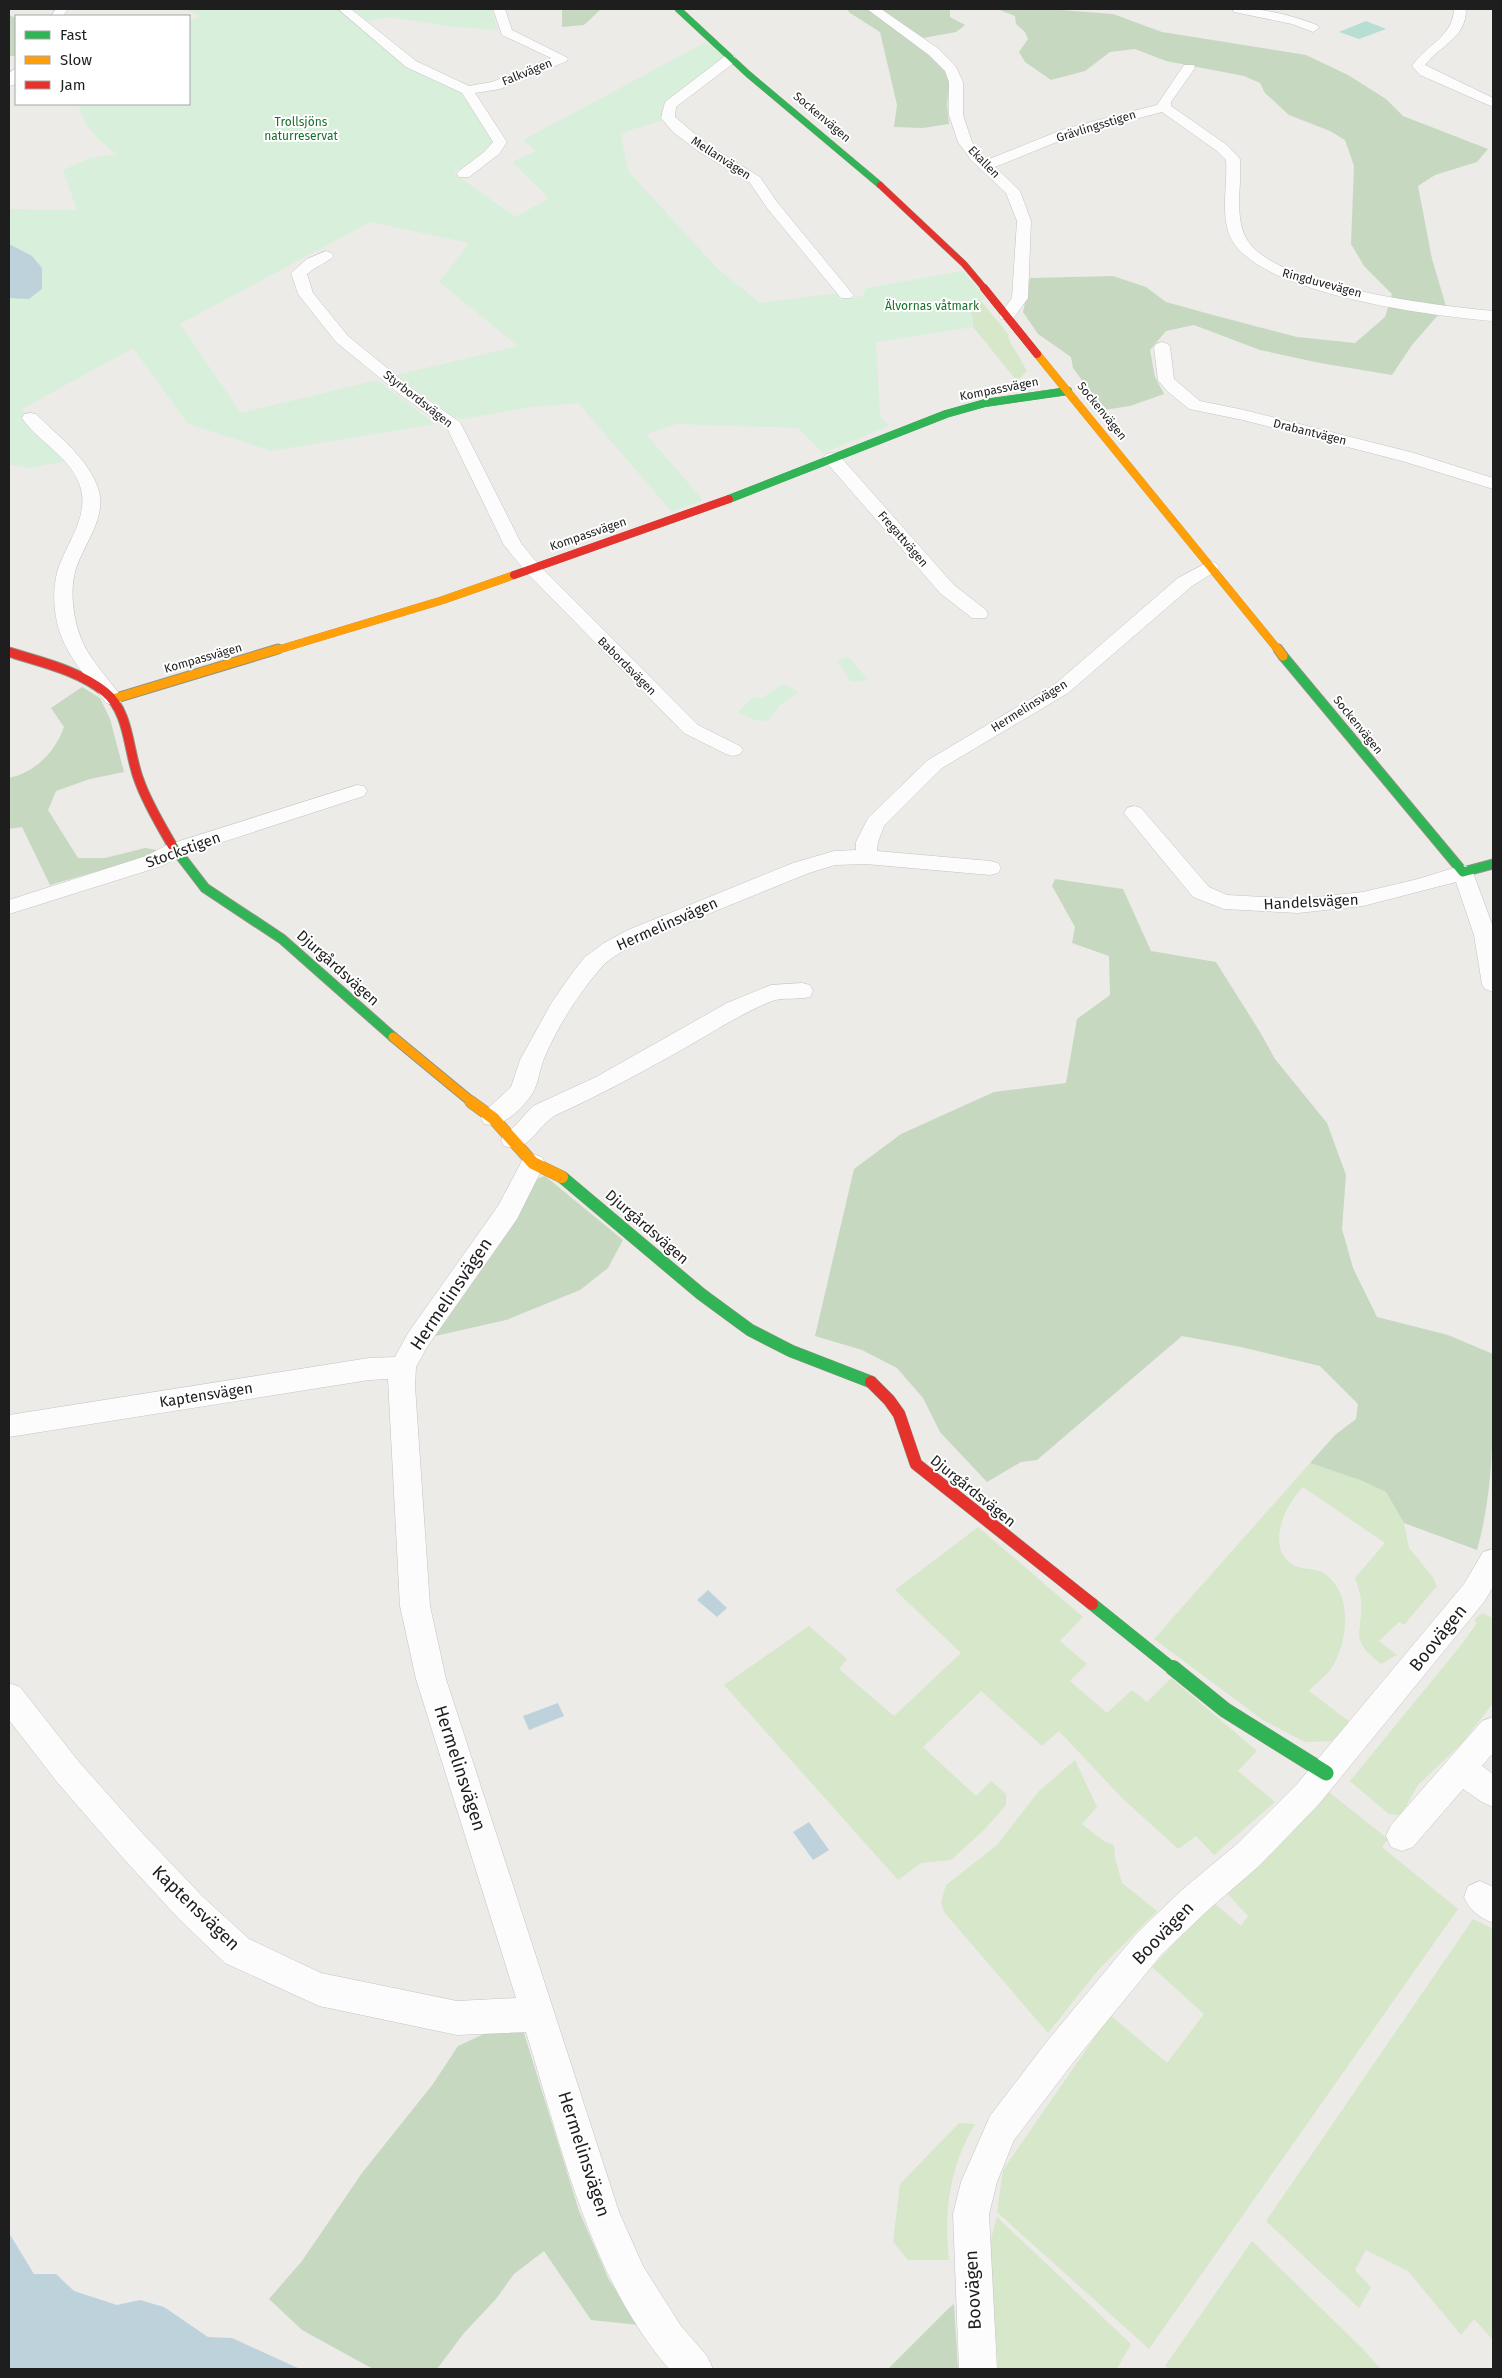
<svg xmlns="http://www.w3.org/2000/svg" width="1502" height="2378" font-family="'Fira Sans',sans-serif">
<style>
.grass{fill:#d6e7ca}
.forest{fill:#c6d8c0}
.park{fill:#d8efdb}
.pitch{fill:#b7ded3}
.water{fill:#bed2dc}
.lines{fill:none;stroke-linecap:round;stroke-linejoin:round}
.street-casing{stroke:#c3c3c2;stroke-width:1}
.fast-far4-casing{stroke:#919482;stroke-width:7}
.fast-far3-casing{stroke:#919482;stroke-width:8}
.fast-far2-casing{stroke:#919482;stroke-width:11}
.fast-far1-casing{stroke:#919482;stroke-width:13}
.fast-casing{stroke:#919482;stroke-width:16}
.slow-far2-casing{stroke:#919482;stroke-width:8}
.slow-far1-casing{stroke:#919482;stroke-width:11}
.slow-casing{stroke:#919482;stroke-width:13}
.jam-far3-casing{stroke:#919482;stroke-width:7}
.jam-far2-casing{stroke:#919482;stroke-width:8}
.jam-far1-casing{stroke:#919482;stroke-width:11}
.jam-casing{stroke:#919482;stroke-width:13}
.street{fill:#fcfcfc;fill-rule:evenodd}
.fast-far4{stroke:#30b455;stroke-width:6}
.fast-far3{stroke:#30b455;stroke-width:8}
.fast-far2{stroke:#30b455;stroke-width:9}
.fast-far1{stroke:#30b455;stroke-width:12}
.fast{stroke:#30b455;stroke-width:15}
.slow-far2{stroke:#ff9f0a;stroke-width:8}
.slow-far1{stroke:#ff9f0a;stroke-width:9}
.slow{stroke:#ff9f0a;stroke-width:12}
.jam-far3{stroke:#e5322d;stroke-width:6}
.jam-far2{stroke:#e5322d;stroke-width:8}
.jam-far1{stroke:#e5322d;stroke-width:9}
.jam{stroke:#e5322d;stroke-width:12}
.labels{text-anchor:middle;stroke-width:4;stroke-linejoin:round;paint-order:stroke}
.far-street-label{font-size:12px;fill:#1e1e1e;stroke:#fff}
.far-park-label{font-size:12px;fill:#18712a;stroke:#fff}
.street-label{font-size:15px;fill:#1e1e1e;stroke:#fff}
.near-street-label{font-size:18px;fill:#1e1e1e;stroke:#fff}
</style>
<rect width="100%" height="100%" fill="#ecebe8"/>
<g class="grass">
<path d="M959,274L1008,334L1009,340L1027,371L1017,381L973,327C974,312 965,302 955,291Z"/>
<path d="M1310,1463L1360,1480L1386,1492L1404,1523L1409,1548L1432,1576L1437,1586L1404,1625L1399,1622L1379,1641L1397,1655L1381,1664C1348,1639 1363,1635 1361,1601C1361,1594 1357,1585 1355,1578L1385,1543L1303,1487C1286,1504 1265,1546 1292,1564C1303,1571 1314,1567 1325,1574C1352,1593 1348,1636 1335,1662C1330,1673 1317,1682 1309,1691L1350,1722L1332,1741L1305,1742L1263,1720L1154,1639Z"/>
<path d="M978,1527L1083,1617L1060,1641L1087,1664L1070,1681L1107,1713L1132,1690L1147,1702L1171,1678L1257,1751L1238,1771L1275,1802L1214,1855L1196,1836L1178,1849L1121,1797L1059,1731L1042,1746L981,1691L923,1747L976,1796L991,1781L1006,1794V1805L984,1830L951,1860L921,1863L898,1880L724,1685L809,1626L847,1659L839,1669L894,1716L961,1653L895,1590Z"/>
<path d="M1482,1613L1493,1618V1703L1462,1743L1418,1785L1401,1815L1389,1814L1350,1781L1462,1644L1477,1623L1474,1620Z"/>
<path d="M1075,1760L1097,1807L1082,1824L1105,1842L1114,1845L1115,1858L1122,1883L1157,1911L1099,1969L1048,2033L944,1912L941,1902L946,1885L997,1845L1039,1791Z"/>
<path d="M1325,1789L1388,1839L1382,1847L1458,1909L1149,2349L997,2212L1003,2170L1110,2015L1167,2063L1204,2014L1152,1967L1213,1902L1241,1926L1248,1916L1226,1892Z"/>
<path d="M1473,1919L1493,1929V2340L1474,2319L1461,2335L1408,2271L1366,2250L1355,2270L1371,2287L1359,2308L1266,2221Z"/>
<path d="M959,2123L975,2124C949,2168 944,2210 949,2260H908L893,2242L900,2184Z"/>
<path d="M997,2217L1131,2344L1117,2369H998C997,2313 978,2275 997,2217Z"/>
<path d="M1252,2241L1362,2348L1381,2369H1169L1165,2366Z"/>
</g>
<g class="forest">
<path d="M562,9H601L584,25L562,27Z"/>
<path d="M847,9H867L872,11L926,51L947,71L949,86L947,105L949,124L923,128L894,127L897,105L880,32L850,13Z"/>
<path d="M881,9H950V17L965,25L956,32L923,38Z"/>
<path d="M997,9H1048L1113,14L1162,32L1306,55L1348,75L1386,99L1403,116L1488,149L1477,162L1435,175L1418,186L1432,259L1446,306L1412,345L1392,375L1320,363L1260,350L1194,325L1166,331L1150,350L1155,377L1164,394L1130,406L1104,410L1073,368L1071,357L1038,334L1023,312L1030,278L1113,276L1146,287L1166,302L1213,315L1297,337L1355,343L1385,317L1392,294L1364,266L1351,244L1354,166L1345,140L1330,131L1289,115L1265,93L1260,83L1244,76L1166,61L1135,49L1110,52L1085,71L1051,80L1025,62L1019,52L1028,39L1025,32L1016,24L1015,16Z"/>
<path d="M9,15L16,18V56H9Z"/>
<path d="M82,687L100,698L110,719L124,772L90,779L56,791L48,810L78,858H105L145,848L158,850L142,858L50,885L22,827L9,829V778C36,772 55,752 64,727L51,708Z"/>
<path d="M1055,879L1123,889L1151,951L1216,962L1260,1032L1275,1059L1327,1123L1346,1175L1342,1229L1353,1268L1377,1317L1448,1335L1493,1354C1493,1421 1495,1486 1477,1550L1404,1523L1386,1492L1360,1480L1310,1463L1335,1435L1356,1419L1358,1404L1320,1366L1241,1347L1182,1336L1037,1460L1021,1462L987,1482L940,1432L923,1398L897,1368L862,1350L815,1336L854,1169L901,1134L994,1092L1066,1083L1077,1019L1110,995L1109,956L1072,943L1075,927L1052,886Z"/>
<path d="M545,1176L623,1240L608,1268L580,1290L506,1320L431,1337L536,1179Z"/>
<path d="M486,2033H524L579,2211L609,2280L639,2325L591,2320L544,2251L514,2274L496,2299L464,2333L437,2369H373L302,2330L269,2299L302,2261L362,2173L433,2084L458,2046Z"/>
<path d="M954,2304L958,2369H888L949,2308Z"/>
</g>
<g class="park">
<path d="M183,9H340L385,45L386,51L427,76L460,92L495,142L494,151L453,173L516,217L549,198L512,162L536,151L523,140L706,42L725,58L663,105L662,111L665,120L627,131L621,135L628,171L718,269L760,303L838,293L839,300L863,296L866,288L963,271L986,299L965,303L973,317V327L876,342L880,416L889,426L823,453L798,428L677,424L646,434L703,500L672,512L578,403L531,407L463,419L454,417L396,375L518,346L439,282L469,243L370,222L180,324L241,413L377,380L435,424L271,451L188,424L133,348L22,409L26,419L66,461L30,468L9,464V209L77,210L63,170L90,158L117,154C98,140 84,128 79,104H189V21L197,18V14Z"/>
<path d="M351,9H491L498,30L455,27L388,17L367,21Z"/>
<path d="M849,657L868,680L851,682L837,660Z"/>
<path d="M783,684L799,692L779,706L768,721L754,720L738,712L752,698H762Z"/>
</g>
<path class="pitch" d="M1366,21L1386,29L1359,39L1339,32Z"/>
<g class="water">
<path d="M9,244L32,256L42,268V289L29,299L9,298Z"/>
<path d="M708,1590L727,1608L717,1617L697,1600Z"/>
<path d="M558,1703L564,1716L529,1730L523,1716Z"/>
<path d="M809,1822L829,1850L813,1860L793,1832Z"/>
<path d="M9,2233L34,2274H56L74,2291L117,2305L140,2300L164,2307L208,2337L232,2338L300,2369H9Z"/>
</g>
<g class="lines">
<g class="street-casing">
<g id="street">
<path d="M56,9H68L63,16H51Z"/>
<path d="M338,9H351L416,61L469,86L492,82L551,58L502,35L493,9H505L512,30L568,58L567,61L500,89L475,93L507,142L499,154L469,177H459L457,174L459,171L484,152L493,142L462,93L406,67Z"/>
<path d="M867,9H881L939,49L956,67L963,82V115L972,142L987,160L1064,129L1157,105L1184,65H1194L1195,68L1171,102V106L1227,145L1240,159C1242,183 1234,216 1246,238C1272,287 1440,306 1493,311V321C1433,316 1267,295 1233,242C1219,220 1228,185 1226,160L1217,151L1162,112L1074,135L995,167L1020,191L1031,221L1028,298L1013,319H1001L999,316L1012,298L1017,221L1006,193L971,160L958,142L949,115V82L945,71L929,55Z"/>
<path d="M1232,9C1261,7 1291,15 1317,25L1319,28L1313,32L1292,24L1234,12Z"/>
<path d="M1454,9H1466C1466,39 1440,45 1425,65L1493,98V107L1420,75L1412,66C1426,45 1453,37 1454,9Z"/>
<path d="M730,55L735,56L736,59L735,62L676,107L675,117L708,145L760,177L777,202L851,292L854,295L851,298H841L767,208L750,183L698,151L673,132L661,118L665,102L725,56Z"/>
<path d="M16,68V81L14,85L9,86V73Z"/>
<path d="M326,251L331,253L334,256C328,262 315,267 307,274L313,293L348,336L414,390L460,422L521,543L538,564L698,725L740,746L743,750L740,754L733,756L726,754L684,733L526,572L504,545L447,428L402,396L336,342L298,294L291,273L307,259Z"/>
<path d="M1162,342L1168,344L1170,347L1174,379L1200,401L1244,410L1414,453L1493,478V489L1402,461L1243,420L1189,409L1167,391L1158,380L1154,347L1156,344Z"/>
<path d="M30,413L36,414C57,435 84,455 96,483C111,515 83,543 75,572C70,591 73,614 79,633C87,658 108,677 123,699L120,703L113,705L106,703C90,681 69,659 60,633C54,615 52,592 57,573C65,543 92,516 79,483C68,455 38,442 22,418L24,414Z"/>
<path d="M832,453L838,454L954,585L986,610L988,614L986,618H972L940,593L826,462L823,458L826,454Z"/>
<path d="M1210,561L1216,563L1219,567L1216,571L1192,586L1068,693L942,768L884,826L878,842L877,851L990,861L998,863L1001,868L998,873L990,875L866,864L835,865L809,873L644,940C629,948 610,956 599,970C577,996 556,1029 543,1061C539,1072 538,1087 530,1097C520,1110 502,1129 484,1124L481,1118L484,1112L511,1087L520,1060L552,1002L573,972L585,957L604,943L628,930L793,863L834,851L856,850V842L868,818L928,760L1054,685L1178,578Z"/>
<path d="M357,785L364,786L367,791L364,796L183,855L162,866L9,914V900L146,856L167,845Z"/>
<path d="M1134,806L1141,808L1209,887L1227,895L1298,899L1363,892L1418,879L1463,865L1471,867L1493,927V992L1485,989L1482,984L1474,935L1456,882L1363,906L1298,913L1224,909L1193,897L1124,813L1127,808Z"/>
<path d="M802,983L810,985L813,991L810,997C798,1000 784,997 772,1001C742,1013 713,1032 685,1048C642,1072 600,1095 556,1115C537,1125 530,1154 504,1146L501,1140L504,1134L515,1126L533,1106L596,1077L727,1003L771,985Z"/>
<path d="M533,1154L542,1157L545,1163L517,1219L427,1347L416,1367L415,1386L430,1606L446,1679L619,2212L643,2266L681,2326L707,2356L713,2369H669C589,2276 562,2147 526,2032L457,2035L319,2006L225,1963L179,1919L122,1857L57,1782L9,1720V1683L20,1687L79,1762L144,1835L203,1897L249,1939L321,1973L457,2001L516,1998L416,1679L400,1606L388,1379L369,1380L9,1437V1415L369,1358L395,1357L408,1333L498,1206L524,1157Z"/>
<path d="M1493,1549V1587L1484,1602L1319,1804L1259,1866L1207,1911L1162,1954L1072,2064L1014,2140L997,2182L989,2214L997,2369H959L953,2214L961,2182L990,2116L1048,2040L1138,1932L1183,1889L1237,1844L1297,1784L1464,1584L1483,1552Z"/>
<path d="M1493,1717V1753L1482,1766L1493,1774V1807L1482,1802L1463,1789L1413,1847L1402,1851L1391,1847L1386,1836L1391,1825L1482,1721Z"/>
<path d="M1480,1881L1493,1887V1923C1479,1917 1470,1911 1464,1897L1468,1886Z"/>
</g>
</g>
<g class="fast-far4-casing">
<path id="fast-far4" d="M678,9L748,74L880,185"/>
</g>
<g class="fast-far3-casing">
<path id="fast-far3" d="M729,499L946,414L985,403L1068,391"/>
</g>
<g class="fast-far2-casing">
<g id="fast-far2">
<path d="M1283,656L1463,872L1493,864"/>
<path d="M172,845L205,888L282,939L393,1037"/>
</g>
</g>
<g class="fast-far1-casing">
<g id="fast-far1">
<path d="M562,1177L701,1294L750,1330L791,1351L871,1382"/>
<path d="M1092,1604L1174,1670"/>
</g>
</g>
<g class="fast-casing">
<path id="fast" d="M1173,1668L1225,1710L1326,1773"/>
</g>
<g class="slow-far2-casing">
<g id="slow-far2">
<path d="M1037,354L1279,651"/>
<path d="M274,651L443,600L514,575"/>
</g>
</g>
<g class="slow-far1-casing">
<g id="slow-far1">
<path d="M1278,649L1283,656"/>
<path d="M113,699L278,649"/>
<path d="M393,1037L473,1103"/>
</g>
</g>
<g class="slow-casing">
<path id="slow" d="M471,1102L493,1118L533,1163L562,1177"/>
</g>
<g class="jam-far3-casing">
<path id="jam-far3" d="M880,185L964,264L985,289"/>
</g>
<g class="jam-far2-casing">
<g id="jam-far2">
<path d="M984,288L1037,354"/>
<path d="M514,575L729,499"/>
</g>
</g>
<g class="jam-far1-casing">
<path id="jam-far1" d="M9,652C40,662 78,670 105,692C130,712 128,752 139,780C147,803 160,824 172,845"/>
</g>
<g class="jam-casing">
<path id="jam" d="M871,1382L889,1400L899,1414L916,1464L1092,1604"/>
</g>
<use href="#street" class="street"/>
<use href="#fast-far4" class="fast-far4"/>
<use href="#fast-far3" class="fast-far3"/>
<use href="#fast-far2" class="fast-far2"/>
<use href="#fast-far1" class="fast-far1"/>
<use href="#fast" class="fast"/>
<use href="#slow-far2" class="slow-far2"/>
<use href="#slow-far1" class="slow-far1"/>
<use href="#slow" class="slow"/>
<use href="#jam-far3" class="jam-far3"/>
<use href="#jam-far2" class="jam-far2"/>
<use href="#jam-far1" class="jam-far1"/>
<use href="#jam" class="jam"/>
</g>
<g class="labels">
<g class="far-street-label">
<text transform="translate(527 72) rotate(-22)" y="4">Falkvägen</text>
<text transform="translate(822 117) rotate(40)" y="4">Sockenvägen</text>
<text transform="translate(1096 126) rotate(-17)" y="4">Grävlingsstigen</text>
<text transform="translate(721 158) rotate(33)" y="4">Mellanvägen</text>
<text transform="translate(984 162) rotate(46)" y="4">Ekallen</text>
<text transform="translate(1322 283) rotate(15)" y="4">Ringduvevägen</text>
<text transform="translate(999 389) rotate(-11)" y="4">Kompassvägen</text>
<text transform="translate(418 399) rotate(38)" y="4">Styrbordsvägen</text>
<text transform="translate(1102 411) rotate(51)" y="4">Sockenvägen</text>
<text transform="translate(1310 432) rotate(14)" y="4">Drabantvägen</text>
<text transform="translate(588 534) rotate(-19)" y="4">Kompassvägen</text>
<text transform="translate(903 539) rotate(49)" y="4">Fregattvägen</text>
<text transform="translate(203 658) rotate(-16)" y="4">Kompassvägen</text>
<text transform="translate(627 666) rotate(45)" y="4">Babordsvägen</text>
<text transform="translate(1029 706) rotate(-32)" y="4">Hermelinsvägen</text>
<text transform="translate(1358 725) rotate(51)" y="4">Sockenvägen</text>
</g>
<g class="far-park-label">
<text x="301" y="126">Trollsjöns<tspan x="301" dy="14">naturreservat</tspan></text>
<text x="932" y="310">Älvornas våtmark</text>
</g>
<g class="street-label">
<text transform="translate(183 850) rotate(-20)" y="5">Stockstigen</text>
<text transform="translate(1311 902) rotate(-3)" y="5">Handelsvägen</text>
<text transform="translate(667 924) rotate(-24)" y="5">Hermelinsvägen</text>
<text transform="translate(338 968) rotate(42)" y="5">Djurgårdsvägen</text>
<text transform="translate(647 1227) rotate(41)" y="5">Djurgårdsvägen</text>
<text transform="translate(206 1395) rotate(-9)" y="5">Kaptensvägen</text>
<text transform="translate(973 1491) rotate(39)" y="5">Djurgårdsvägen</text>
</g>
<g class="near-street-label">
<text transform="translate(451 1294) rotate(-56)" y="6">Hermelinsvägen</text>
<text transform="translate(1438 1638) rotate(-51)" y="6">Boovägen</text>
<text transform="translate(460 1768) rotate(72)" y="6">Hermelinsvägen</text>
<text transform="translate(196 1908) rotate(44)" y="6">Kaptensvägen</text>
<text transform="translate(1163 1933) rotate(-46)" y="6">Boovägen</text>
<text transform="translate(584 2154) rotate(72)" y="6">Hermelinsvägen</text>
<text transform="translate(973 2290) rotate(-93)" y="6">Boovägen</text>
</g>
</g>
<rect width="1502" height="2378" fill="none" stroke="#1e1e1e" stroke-width="20"/>
<rect x="15" y="15" width="175" height="90" fill="#ffffff" stroke="#a5a5a5"/>
<rect x="25" y="31" width="25" height="8" fill="#30b455" stroke="#a5a5a5"/>
<text x="60" y="40" font-size="15" fill="#1e1e1e">Fast</text>
<rect x="25" y="56" width="25" height="8" fill="#ff9f0a" stroke="#a5a5a5"/>
<text x="60" y="65" font-size="15" fill="#1e1e1e">Slow</text>
<rect x="25" y="81" width="25" height="8" fill="#e5322d" stroke="#a5a5a5"/>
<text x="60" y="90" font-size="15" fill="#1e1e1e">Jam</text>
</svg>
